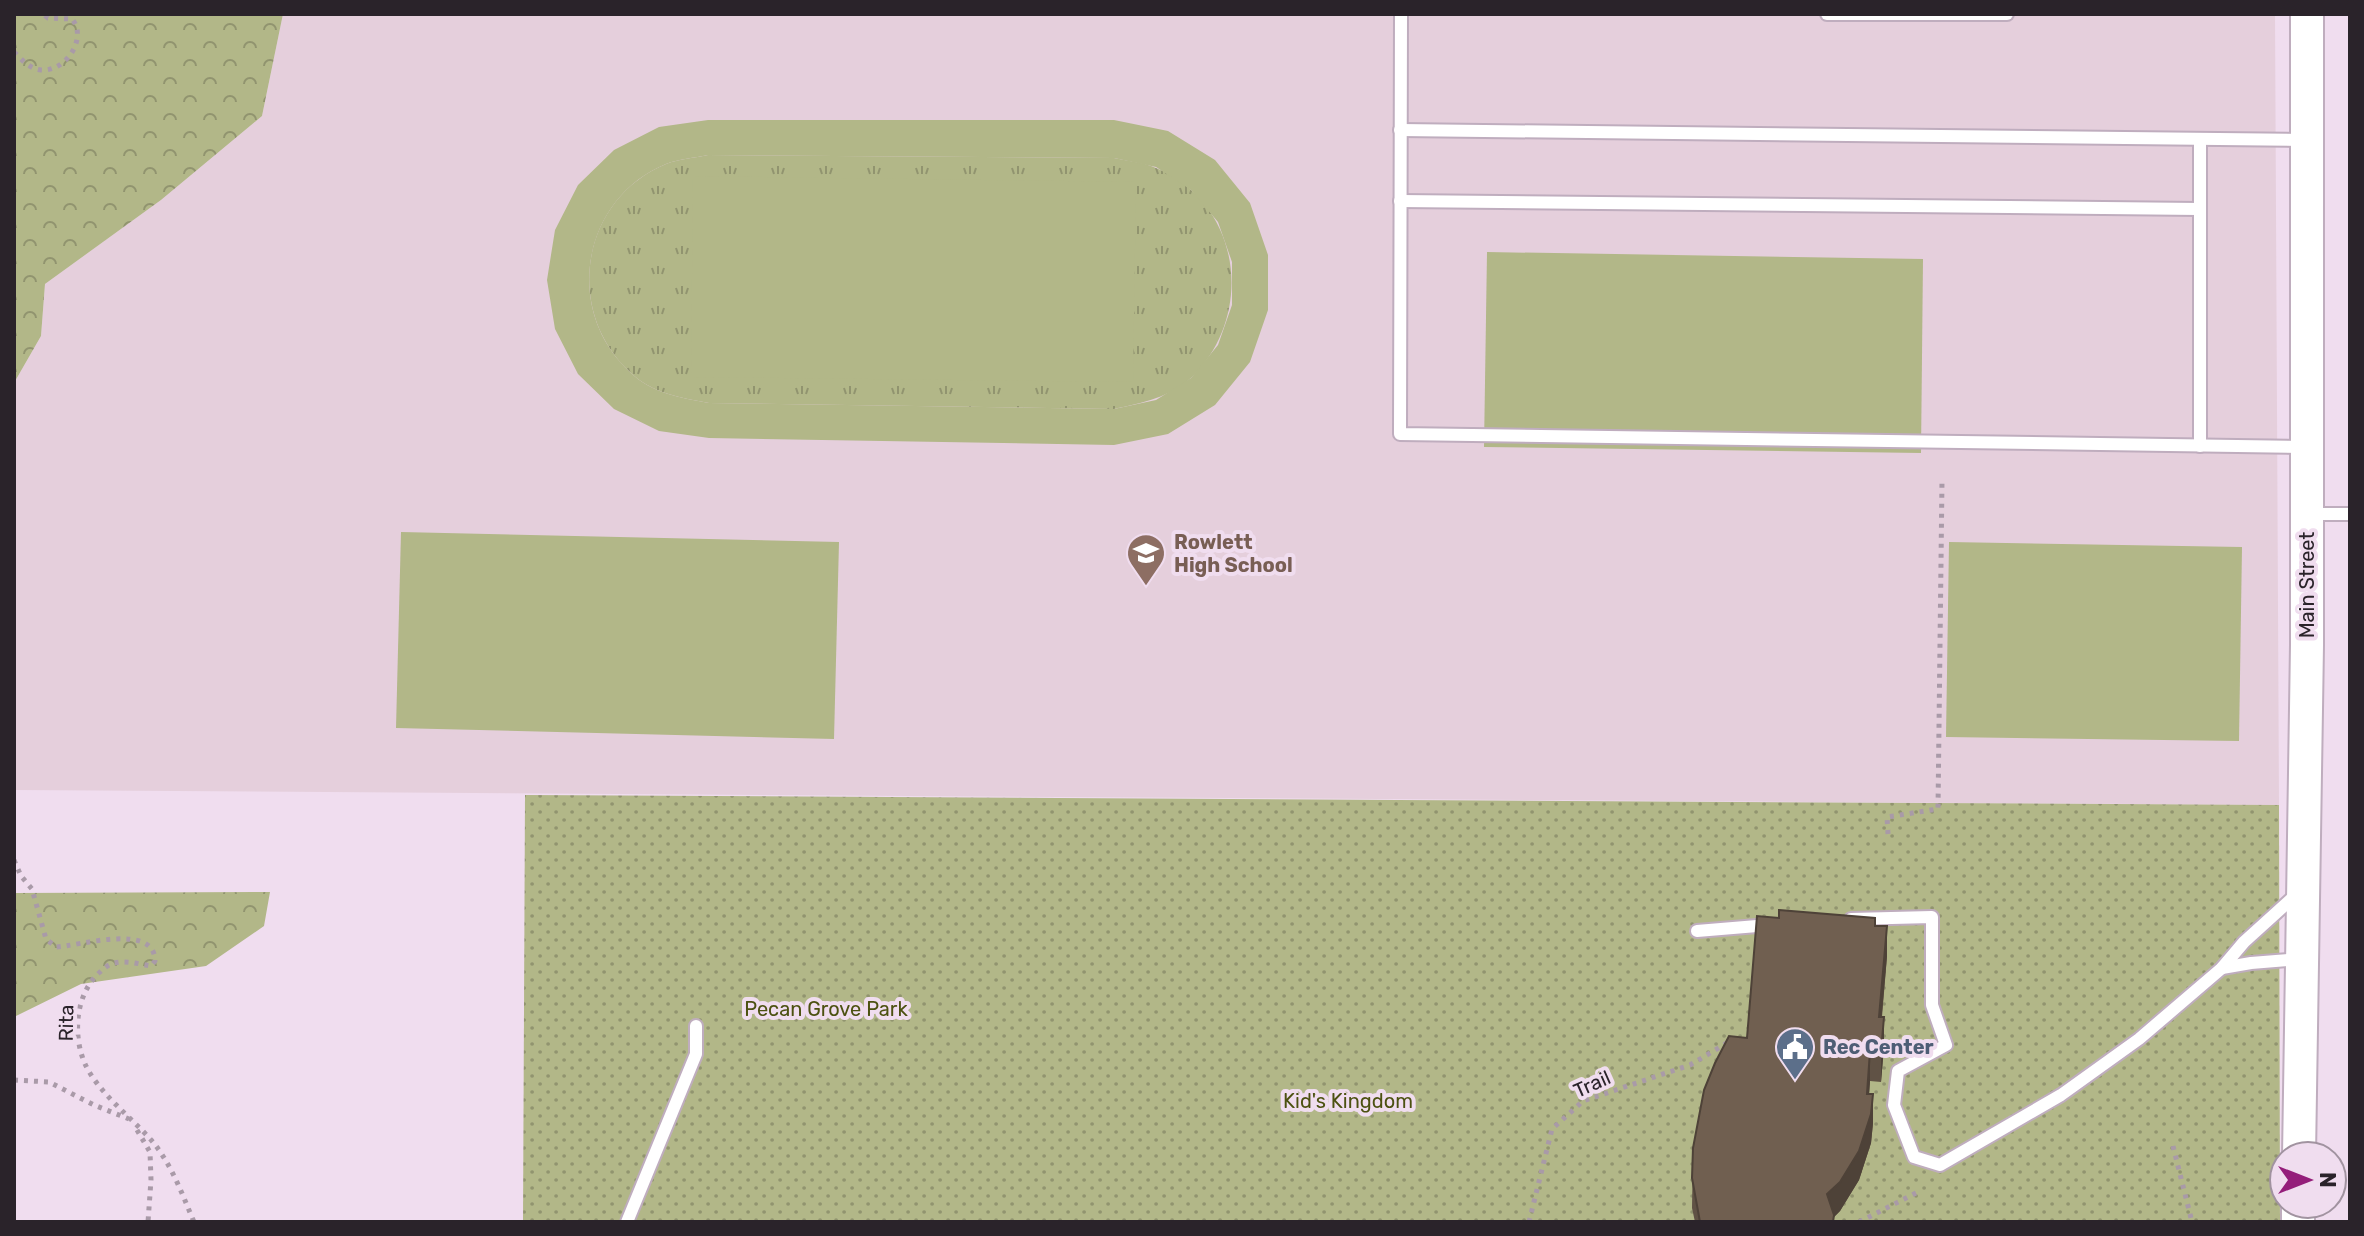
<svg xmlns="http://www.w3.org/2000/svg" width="2364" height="1236" font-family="Rubik,sans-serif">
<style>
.education{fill:#e5cfdc}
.grass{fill:url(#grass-tufts)}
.forest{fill:url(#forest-crowns)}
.park{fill:url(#park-dots)}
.pitch{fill:#b2b788;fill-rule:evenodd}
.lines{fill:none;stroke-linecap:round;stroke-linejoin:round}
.service-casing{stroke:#bfadbe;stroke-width:16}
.tertiary-casing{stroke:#bfadbe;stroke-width:36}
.path{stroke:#a99aa8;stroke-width:5;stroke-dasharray:4 6;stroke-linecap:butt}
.service{stroke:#fff;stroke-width:12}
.tertiary{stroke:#fff;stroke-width:32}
.wall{fill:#605245}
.shaded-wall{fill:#4e4238}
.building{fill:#705f50;stroke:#4e4238;stroke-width:2}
.labels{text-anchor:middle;stroke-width:8;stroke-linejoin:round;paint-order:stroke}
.education-label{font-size:20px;font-weight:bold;fill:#785e54;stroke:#f0ddef;text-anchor:start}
.street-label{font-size:20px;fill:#2a232a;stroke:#f0ddef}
.park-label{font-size:20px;fill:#4c5111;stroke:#f0ddef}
.service-label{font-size:20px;font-weight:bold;fill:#4e5e75;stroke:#f0ddef;text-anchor:start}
</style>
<defs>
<pattern id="grass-tufts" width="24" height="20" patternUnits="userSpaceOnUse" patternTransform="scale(2)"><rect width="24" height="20" fill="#b2b788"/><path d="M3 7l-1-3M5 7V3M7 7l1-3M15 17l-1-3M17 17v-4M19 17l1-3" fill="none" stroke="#91946f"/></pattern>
<pattern id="forest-crowns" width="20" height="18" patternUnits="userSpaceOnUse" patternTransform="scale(2)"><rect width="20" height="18" fill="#b2b788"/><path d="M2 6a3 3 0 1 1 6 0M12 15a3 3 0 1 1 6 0" fill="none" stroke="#91946f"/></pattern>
<pattern id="park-dots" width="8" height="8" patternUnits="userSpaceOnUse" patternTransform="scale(2)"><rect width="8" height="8" fill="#b2b788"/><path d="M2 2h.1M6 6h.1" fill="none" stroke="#91946f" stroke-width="1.8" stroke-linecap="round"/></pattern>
</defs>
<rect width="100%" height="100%" fill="#f0ddef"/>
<path class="education" d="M283,14H2275L2279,805L14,790V383L41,336L45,284L161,200L262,116Z"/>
<path class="grass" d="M708,155L1114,158C1127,161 1143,162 1156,168C1241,203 1256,314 1192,377C1171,397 1142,403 1114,409L709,403C681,398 651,393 630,372C563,310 581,199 666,164C678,159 695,158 708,155Z"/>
<g class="forest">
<path d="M14,14H283L262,116L161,200L45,284L41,336L14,383Z"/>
<path d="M270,892L264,926L206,966L81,984L14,1017V893Z"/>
</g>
<path class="park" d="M525,795L2279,805L2280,1222H523Z"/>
<g class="pitch">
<path d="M708,120H1114L1168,131L1215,160L1250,203L1268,255V310L1250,362L1215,405L1168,434L1114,445L709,438L659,431L614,409L578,374L555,329L547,280L555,230L578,185L614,150L659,127ZM708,155L1114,158L1156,167L1191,190L1218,222L1232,262V305L1218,345L1191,378L1156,400L1114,409L709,403C681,398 651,393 630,372C563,311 581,199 666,164C678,159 695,158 708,155Z"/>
<path d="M693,176L1136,182L1133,382L691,377Z"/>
<path d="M1487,252L1923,259L1921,453L1484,447Z"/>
<path d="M401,532L839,542L834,739L396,728Z"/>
<path d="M1949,542L2242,547L2239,741L1946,737Z"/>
</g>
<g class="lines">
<g class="service-casing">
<g id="service">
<path d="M1401,14L1400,434L2304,447"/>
<path d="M1827,14H2007"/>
<path d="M1400,130L2304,140"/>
<path d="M1400,201L2199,209"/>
<path d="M2200,446V139"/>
<path d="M2309,514H2350"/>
<path d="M1851,919L1932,917V1005L1946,1045L1898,1071L1894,1105L1914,1157L1940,1165L2061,1095L2139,1039L2222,968L2244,942L2297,894"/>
<path d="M1697,931L1769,925"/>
<path d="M2222,968L2251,963L2302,959"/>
<path d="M627,1222L696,1054V1026"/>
</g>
</g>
<g class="tertiary-casing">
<g id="tertiary">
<path d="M2299,1156L2307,645V14"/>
<path d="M2298,1222V1204"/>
</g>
</g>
<g class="path">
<path d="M14,52C22,60 30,69 41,70C66,72 88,38 72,19L48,18L43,14"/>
<path d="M1888,834L1887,817L1938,809L1942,480"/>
<path d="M14,860L21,876L32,889L46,939L56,947C79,946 155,922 155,961L151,966C139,964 126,960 115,963C109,964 104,968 100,972C74,995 72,1039 87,1068C103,1097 131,1117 152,1141C172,1165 182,1194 194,1222"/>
<path d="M14,1080L49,1082L94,1105L129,1119"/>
<path d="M137,1130L150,1152L151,1180L148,1222"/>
<path d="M2173,1146L2192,1222"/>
<path d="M1529,1222L1552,1129L1583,1101L1690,1065L1737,1037"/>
<path d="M1859,1222L1916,1193"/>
</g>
<use href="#service" class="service"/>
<use href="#tertiary" class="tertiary"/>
</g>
<path class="wall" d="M1875,926L1887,956L1882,1017L1884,1047L1881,1082L1870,1081L1869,1094L1873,1123L1871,1143L1859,1180L1840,1211L1834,1217V1222H1695L1692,1208L1693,1148L1747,1038Z"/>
<g class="shaded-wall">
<path d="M1887,926V956L1879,1046V1017Z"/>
<path d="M1884,1017V1047L1881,1082V1052Z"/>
<path d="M1870,1051V1081L1867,1123V1094Z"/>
<path d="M1873,1094V1123L1871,1143L1859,1180L1840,1211L1834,1217L1827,1194Z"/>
</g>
<path class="building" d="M1779,910L1875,918V926H1887L1879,1017H1884L1881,1052L1870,1051L1867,1094H1873L1871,1114L1859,1151L1840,1182L1827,1194L1834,1215L1833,1222H1700L1692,1178L1693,1148L1704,1090L1715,1063L1729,1036L1747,1038L1757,916L1779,918Z"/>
<defs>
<g id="school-pin" transform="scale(2)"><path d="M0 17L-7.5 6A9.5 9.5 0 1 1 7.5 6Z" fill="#8d6e63" stroke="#f0ddef"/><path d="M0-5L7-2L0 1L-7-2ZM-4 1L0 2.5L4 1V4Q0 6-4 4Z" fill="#fff"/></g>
<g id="civic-pin" transform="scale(2)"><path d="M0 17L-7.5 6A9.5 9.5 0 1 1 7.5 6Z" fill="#5c6f8a" stroke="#f0ddef"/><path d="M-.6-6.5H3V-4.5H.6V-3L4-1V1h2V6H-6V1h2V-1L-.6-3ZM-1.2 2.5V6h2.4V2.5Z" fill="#fff"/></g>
</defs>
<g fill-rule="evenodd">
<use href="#school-pin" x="1146" y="553"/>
<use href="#civic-pin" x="1795" y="1047"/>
</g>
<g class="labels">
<g class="education-label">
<text x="1174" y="549">Rowlett<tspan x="1174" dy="23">High School</tspan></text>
</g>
<g class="street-label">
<text transform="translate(2307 585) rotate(-90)" y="7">Main Street</text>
<text transform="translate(66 1023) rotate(-89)" y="7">Rita</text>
<text transform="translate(1592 1084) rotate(-24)" y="7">Trail</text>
</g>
<g class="park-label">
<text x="826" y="1016">Pecan Grove Park</text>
<text x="1348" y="1108">Kid's Kingdom</text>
</g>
<g class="service-label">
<text x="1823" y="1054">Rec Center</text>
</g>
</g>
<rect width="2364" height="1236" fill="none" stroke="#2a232a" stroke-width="32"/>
<g transform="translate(2308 1180) rotate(90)"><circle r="38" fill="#f0ddef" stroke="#a193a0" stroke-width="2"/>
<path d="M0-6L14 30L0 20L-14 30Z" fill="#941e7a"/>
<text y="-12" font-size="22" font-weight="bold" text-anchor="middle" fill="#2a232a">N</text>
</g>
</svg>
